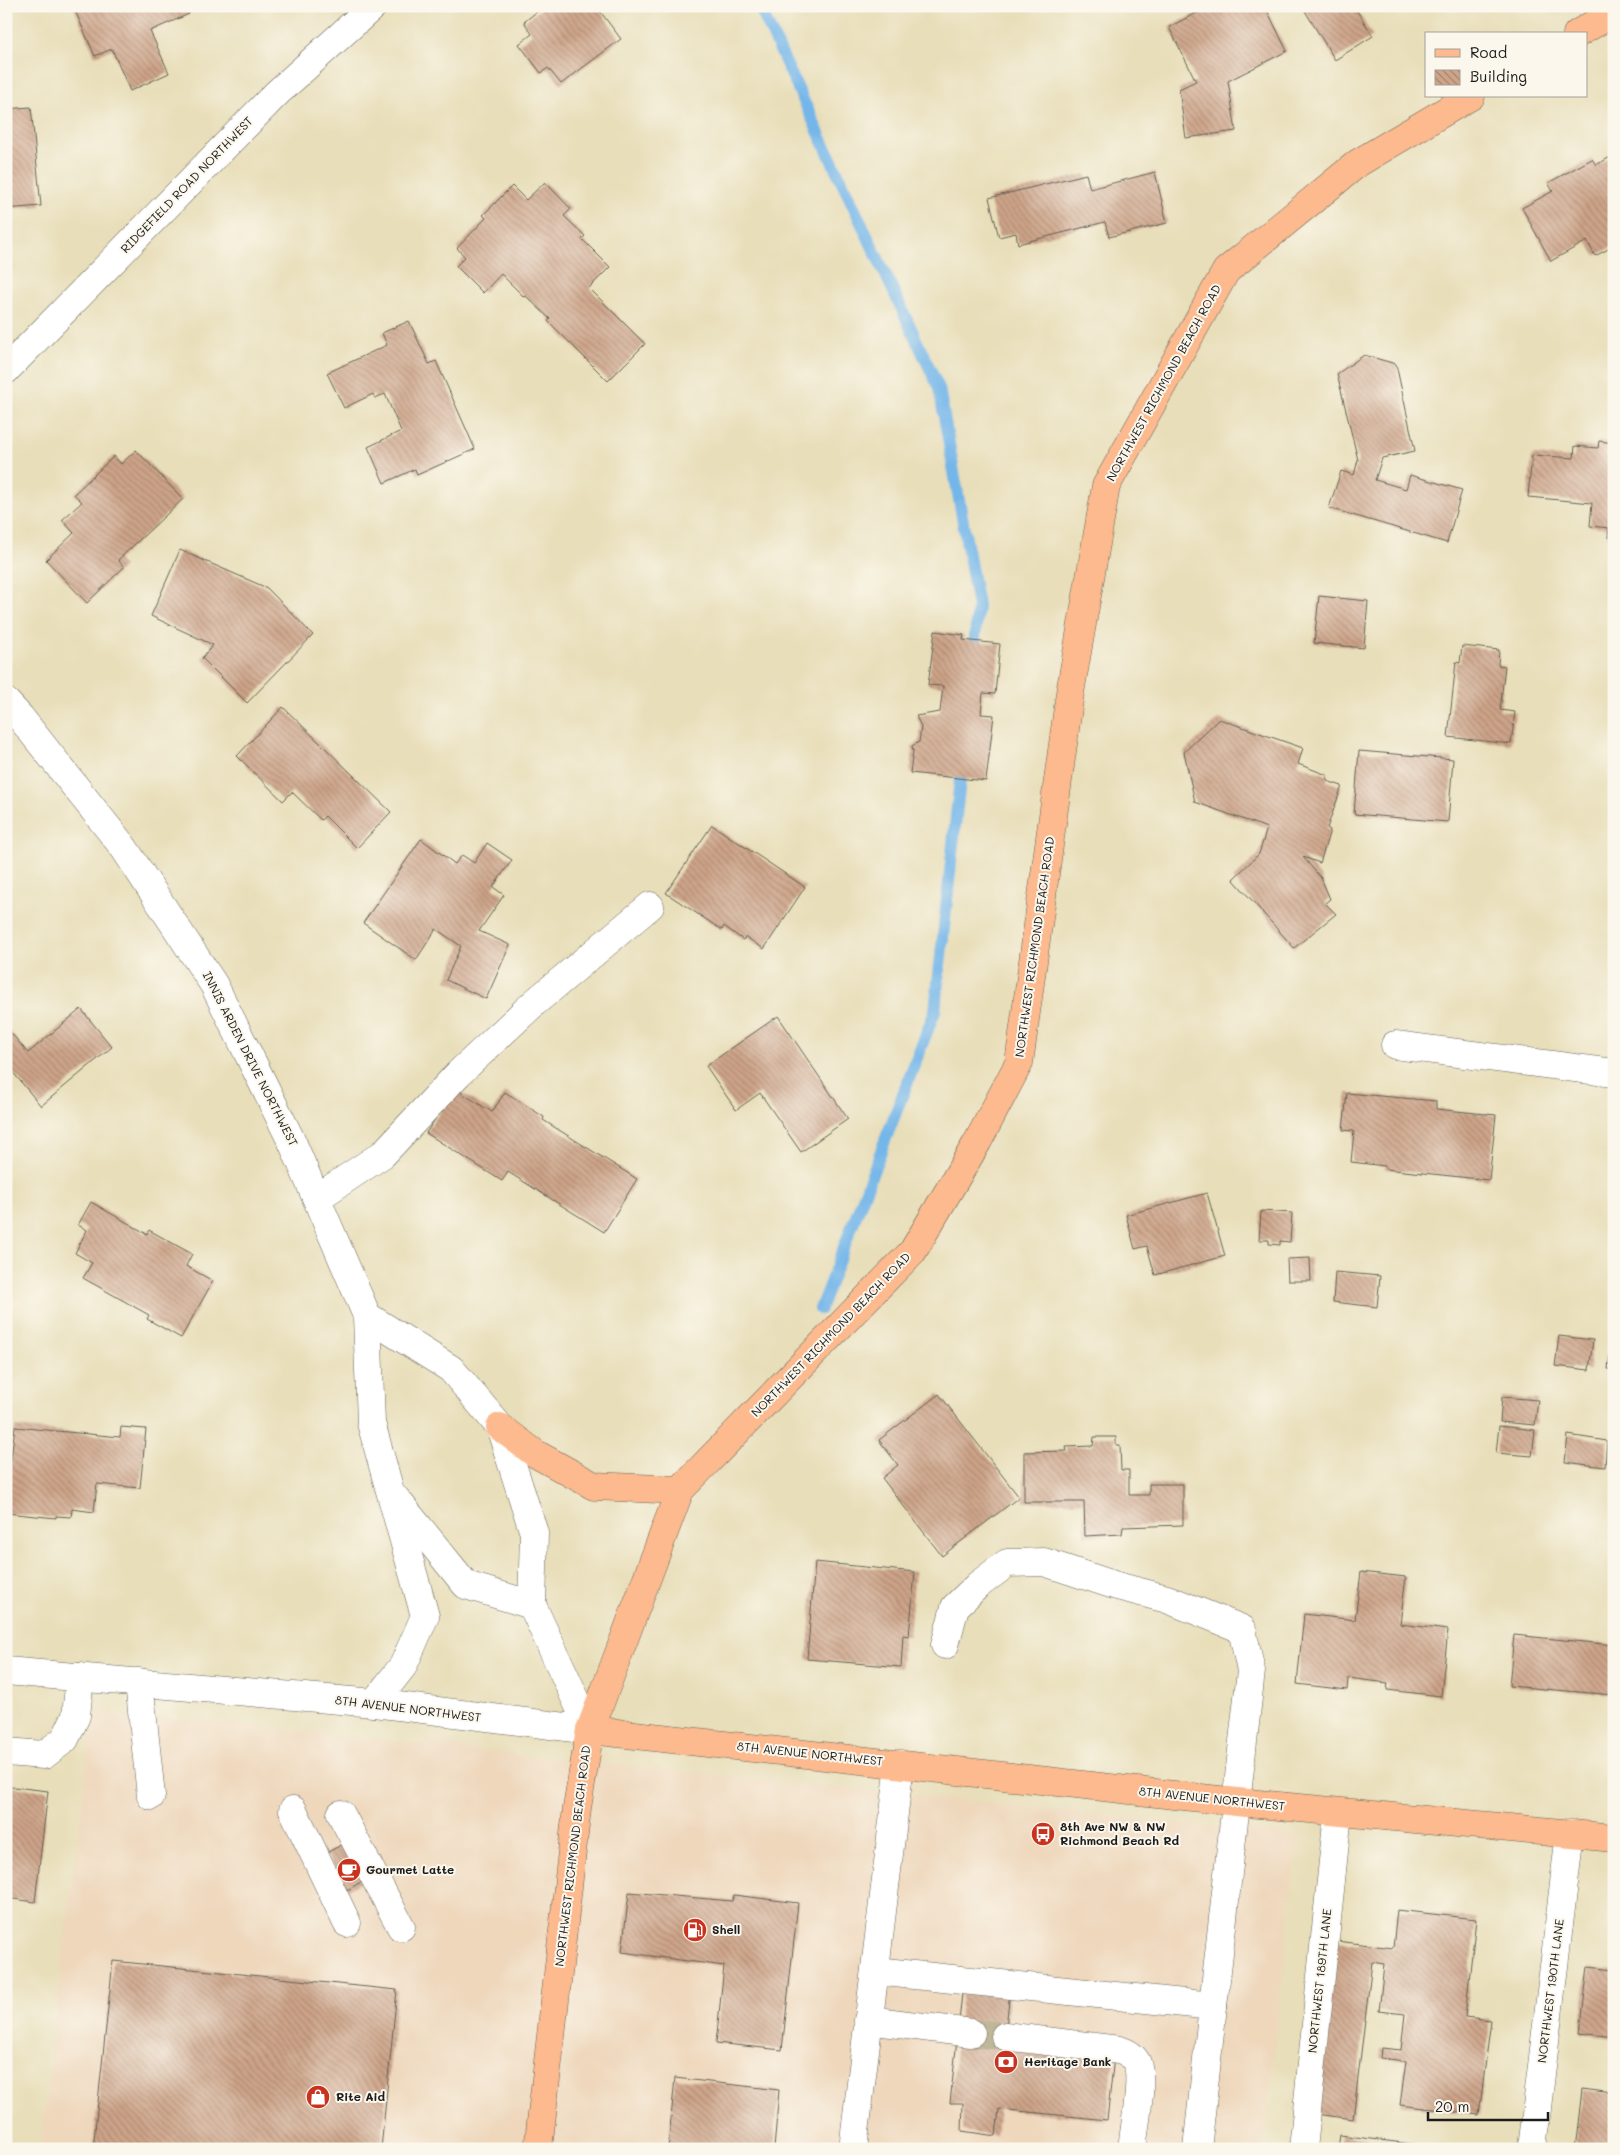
<svg xmlns="http://www.w3.org/2000/svg" width="1620" height="2155" font-family="Mali,sans-serif">
<style>
.built{fill:#eed7bb}
.lines{fill:none;stroke-linecap:round;stroke-linejoin:round}
.stream{stroke:#73b6e9;stroke-width:12}
.building{fill:url(#building-back-hatch)}
.minor-tunnel{stroke:#bfb79a;stroke-width:28;stroke-dasharray:28 14;stroke-linecap:butt}
.minor-casing{stroke:#636053;stroke-width:29}
.major-casing{stroke:#636053;stroke-width:29}
.minor{stroke:#fff;stroke-width:28}
.major{stroke:#fcba8e;stroke-width:28}
.labels{text-anchor:middle;stroke-width:4;stroke-linejoin:round;paint-order:stroke}
.street-label{font-size:12px;fill:#1c1c1c;stroke:#fbf7ec}
.poi-label{font-size:12px;font-weight:bold;fill:#1c1c1c;stroke:#fbf7ec;text-anchor:start}
</style>
<defs>
<pattern id="building-back-hatch" width="6" height="6" patternUnits="userSpaceOnUse" patternTransform="scale(1.25)"><rect width="6" height="6" fill="#cea489"/><path d="M-1 5l2 2M0 0l6 6M5-1l2 2" fill="none" stroke="#a6856f"/></pattern>
</defs>
<rect width="100%" height="100%" fill="#fbf7ec"/>
<filter id="ink" filterUnits="userSpaceOnUse"><feTurbulence type="fractalNoise" baseFrequency=".02" numOctaves="2"/><feDisplacementMap in="SourceGraphic" scale="10" xChannelSelector="R" yChannelSelector="G"/><feConvolveMatrix kernelMatrix="1 2 1 2 8 2 1 2 1" color-interpolation-filters="sRGB"/></filter>
<filter id="wash" filterUnits="userSpaceOnUse"><feTurbulence type="fractalNoise" baseFrequency=".0096" numOctaves="4" result="noise"/><feDisplacementMap in="SourceGraphic" scale="20" xChannelSelector="R" yChannelSelector="G"/><feGaussianBlur stdDeviation="1.12" result="paint"/><feColorMatrix in="noise" values="0 0 0 0 0 0 0 0 0 0 0 0 0 0 0 0 0 1.4 0 .05"/><feComposite in="paint" operator="in"/></filter>
<g filter="url(#wash)">
<rect width="100%" height="100%" fill="#e8deb9"/>
<path class="built" d="M93,1710L1298,1836L1263,2149H40Z"/>
<g class="lines">
<g class="stream">
<path d="M759,6L939,388L978,606L973,657"/>
<path d="M820,1309L935,1011L962,761"/>
</g>
</g>
<g id="blocks">
<g class="building">
<path d="M73,6H186L189,14L150,31L169,73L130,91L112,49L95,56Z"/>
<path d="M544,6H596L621,39L561,84L548,68L541,73L519,44L532,34L524,22Z"/>
<path d="M1210,6H1265L1287,51L1228,81L1236,131L1186,138L1179,89L1196,81L1169,27Z"/>
<path d="M1302,6H1354L1373,36L1335,60Z"/>
<path d="M31,107L41,206L6,209V109Z"/>
<path d="M1614,155V246L1595,256L1587,241L1551,261L1522,208L1553,191L1548,183L1592,159L1596,165Z"/>
<path d="M1155,172L1167,223L1109,237L1105,222L1018,244L1016,233L999,237L989,198L1086,174L1090,189Z"/>
<path d="M545,182L571,209L564,216L585,236L582,239L610,267L589,288L645,344L608,381L548,321L550,319L526,296L524,297L501,274L483,293L456,266L465,257L457,248L486,218L483,215L512,186L526,200Z"/>
<path d="M409,321L429,364L436,361L475,449L417,475L415,469L384,483L368,447L401,431L385,394L375,398L373,394L344,408L327,373L387,345L382,333Z"/>
<path d="M1364,355L1396,364L1415,451L1382,458L1375,480L1406,489L1410,475L1462,490L1447,543L1329,508L1341,471L1354,475L1358,460L1337,374Z"/>
<path d="M1599,441L1614,443V537H1608L1609,528L1590,526L1592,503L1528,497L1532,455L1574,458L1575,446L1598,448Z"/>
<path d="M136,450L183,499L118,560L124,567L87,603L46,560L74,533L62,520L82,502L74,494L114,456L121,464Z"/>
<path d="M180,550L267,588L313,635L247,703L202,658L213,645L151,616Z"/>
<path d="M1319,596L1368,601L1364,648L1314,643Z"/>
<path d="M935,631L964,635L963,640L1000,644L995,694L983,693L981,714L994,715L986,781L910,773L913,751L912,746L919,742L921,727L916,716L940,712L943,686L928,685Z"/>
<path d="M1462,646L1499,650L1498,665L1505,666L1500,710L1515,712L1511,744L1448,737L1456,662L1460,663Z"/>
<path d="M283,707L391,812L357,848L325,816L321,820L292,792L283,801L237,756Z"/>
<path d="M1219,719L1303,748L1298,764L1327,775V781L1342,786L1327,828L1330,830L1320,863L1303,857L1321,878L1330,899L1325,903L1336,914L1294,948L1233,879L1259,854L1267,828L1195,802L1184,752Z"/>
<path d="M1359,751L1453,759L1448,822L1354,814Z"/>
<path d="M712,825L805,887L764,949L746,937L743,940L724,926L722,930L666,893Z"/>
<path d="M421,839L455,864L462,855L474,863L487,843L512,860L493,887L504,895L479,931L510,945L486,999L446,980L461,946L436,929L416,960L363,923Z"/>
<path d="M81,1009L112,1047L41,1106L6,1064V1027L28,1053Z"/>
<path d="M778,1016L848,1119L801,1152L760,1093L736,1110L706,1066Z"/>
<path d="M455,1089L492,1112L505,1092L544,1117L543,1120L637,1179L604,1232L508,1172L502,1181L426,1133Z"/>
<path d="M1347,1093L1436,1101V1109L1496,1115L1489,1180L1385,1169V1166L1351,1162L1354,1131L1343,1130Z"/>
<path d="M1207,1193L1225,1256L1155,1275L1147,1246L1135,1249L1126,1215Z"/>
<path d="M91,1202L147,1234L149,1230L192,1254L186,1266L213,1281L181,1338L147,1319L149,1315L83,1278L92,1263L75,1253L87,1230L78,1225Z"/>
<path d="M1261,1211L1292,1213L1290,1242L1280,1241V1245L1269,1244V1240H1259Z"/>
<path d="M1310,1258L1311,1281H1288L1287,1259Z"/>
<path d="M1335,1272L1380,1276L1377,1307L1333,1302Z"/>
<path d="M1613,1327H1614V1370L1608,1369Z"/>
<path d="M1559,1336L1593,1340L1589,1370L1555,1366Z"/>
<path d="M939,1394L1019,1497L942,1556L882,1478L898,1465L879,1440Z"/>
<path d="M1502,1397L1538,1400L1535,1425L1500,1422Z"/>
<path d="M1499,1426L1535,1430L1532,1456L1496,1453Z"/>
<path d="M15,1427L120,1437L121,1427L146,1429L140,1488L97,1484L94,1512L72,1509L71,1517L56,1516V1518L6,1513V1465L10,1466Z"/>
<path d="M1568,1435L1607,1441L1605,1467L1565,1462Z"/>
<path d="M1094,1437H1116V1445H1120L1121,1470H1129V1495H1149V1484H1183V1525L1123,1527L1122,1534L1085,1536L1084,1502H1024V1452L1067,1451L1066,1447L1093,1446Z"/>
<path d="M815,1562L915,1572L909,1636L903,1635L901,1667L807,1659Z"/>
<path d="M1361,1572L1406,1577L1400,1624L1448,1630L1441,1696L1387,1690L1388,1683L1348,1678L1347,1690L1297,1684L1304,1614L1355,1620Z"/>
<path d="M1514,1635L1614,1645V1695L1509,1686Z"/>
<path d="M6,1786L48,1791L35,1902L6,1898Z"/>
<path d="M349,1841L370,1877L347,1890L326,1853Z"/>
<path d="M629,1892L732,1901L734,1895L798,1903L782,2050L716,2043L724,1966L622,1952Z"/>
<path d="M1397,1910L1476,1919L1465,2017L1491,2020L1479,2115L1400,2105L1406,2061L1380,2058L1381,2048L1401,2050L1405,2014L1379,2011L1384,1964L1372,1962L1353,2119L1316,2114L1337,1941L1393,1948Z"/>
<path d="M113,1961L397,1990L381,2149H93Z"/>
<path d="M1588,1967L1614,1970V2037L1580,2033Z"/>
<path d="M963,1985L1010,1990L1004,2047L1114,2057L1107,2120L999,2109L996,2136L962,2131L963,2103H950Z"/>
<path d="M675,2078L779,2090L774,2149H668Z"/>
<path d="M1582,2090L1614,2094V2149H1575Z"/>
<path d="M1340,2135L1443,2148V2149H1338Z"/>
</g>
</g>
</g>
<g filter="url(#ink)">
<use href="#blocks" fill-opacity="0" stroke="#636053" stroke-width="1"/>
<g class="lines">
<path class="minor-tunnel" d="M971,2033L1005,2036"/>
<g class="minor-casing">
<g id="minor">
<path d="M6,370L277,93L373,6"/>
<path d="M6,702L20,717L124,848L214,985L293,1144L367,1316L371,1423L425,1616L403,1666L374,1703"/>
<path d="M1395,1045L1614,1073"/>
<path d="M317,1198L383,1154L458,1074L534,1003L650,906"/>
<path d="M367,1316L451,1369L500,1427L534,1533L532,1605L590,1730"/>
<path d="M397,1500L466,1585L532,1605"/>
<path d="M945,1645L955,1607L978,1585L1007,1563L1044,1562L1117,1586L1167,1599L1242,1629L1251,1671L1213,2006"/>
<path d="M6,1671L374,1703L590,1730"/>
<path d="M139,1682L151,1796"/>
<path d="M6,1752L44,1755L65,1739L76,1716L80,1677"/>
<path d="M293,1810L347,1923"/>
<path d="M341,1814L401,1927"/>
<path d="M875,1971L1213,2006L1197,2149"/>
<path d="M868,2020L971,2033"/>
<path d="M1005,2036L1119,2050C1126,2052 1133,2055 1137,2063C1144,2080 1134,2129 1132,2149"/>
<path d="M853,2149L900,1764"/>
<path d="M1303,2149L1338,1813"/>
<path d="M1532,2149L1570,1833"/>
</g>
</g>
<g class="major-casing">
<g id="major">
<path d="M1577,34L1614,12"/>
<path d="M500,1427L536,1454L594,1486L680,1490"/>
<path d="M590,1730L1237,1802L1614,1838"/>
<path d="M538,2149L577,1808L590,1730L680,1490L913,1251L978,1141L1019,1063L1070,693L1106,486L1226,271L1358,163L1471,96"/>
</g>
</g>
<use href="#minor" class="minor"/>
<use href="#major" class="major"/>
</g>
</g>
<defs>
<g id="bus-disc" transform="scale(1.25)"><circle r="9.5" fill="#c8321e" stroke="#fbf7ec"/><path d="M-5-6H5V4H4V6H2V4H-2V6H-4V4H-5ZM-3.5-4V0h7V-4ZM-3.5 1.2v1.5H-2V1.2ZM2 1.2v1.5H3.5V1.2Z" fill="#fff"/></g>
<g id="cafe-disc" transform="scale(1.25)"><circle r="9.5" fill="#c8321e" stroke="#fbf7ec"/><path d="M-5.5-4.5H6V0H3Q3 3.5 0 3.5H-2.5Q-5.5 3.5-5.5 0ZM3-3.2v2h1.7v-2ZM-6 4.5H4V6H-6Z" fill="#fff"/></g>
<g id="fuel-disc" transform="scale(1.25)"><circle r="9.5" fill="#c8321e" stroke="#fbf7ec"/><path d="M-5.5-6h7V0h2V4h1.3V-2.5L3-4.5l.8-.8L6-3V5H2.5V1h-1V6h-7ZM-4.2-4.7v3.2H.2V-4.7Z" fill="#fff"/></g>
<g id="bank-disc" transform="scale(1.25)"><circle r="9.5" fill="#c8321e" stroke="#fbf7ec"/><path d="M-6-4H6V4H-6ZM0-2.3a2.3 2.3 0 1 0 0 4.6a2.3 2.3 0 1 0 0-4.6Z" fill="#fff"/></g>
<g id="shop-disc" transform="scale(1.25)"><circle r="9.5" fill="#c8321e" stroke="#fbf7ec"/><path d="M-5-2.5h2.3a2.7 3.5 0 0 1 5.4 0H5L5.5 6h-11ZM-1.5-2.5h3a1.5 2.3 0 0 0-3 0Z" fill="#fff"/></g>
</defs>
<g fill-rule="evenodd">
<use href="#bus-disc" x="1043" y="1834"/>
<use href="#cafe-disc" x="349" y="1870"/>
<use href="#fuel-disc" x="695" y="1930"/>
<use href="#bank-disc" x="1006" y="2062"/>
<use href="#shop-disc" x="318" y="2097"/>
</g>
<g class="labels">
<g class="street-label">
<text transform="translate(187 185) rotate(-46)" y="4">RIDGEFIELD ROAD NORTHWEST</text>
<text transform="translate(1164 383) rotate(-61)" y="4">NORTHWEST RICHMOND BEACH ROAD</text>
<text transform="translate(1035 947) rotate(-82)" y="4">NORTHWEST RICHMOND BEACH ROAD</text>
<text transform="translate(250 1059) rotate(63)" y="4">INNIS ARDEN DRIVE NORTHWEST</text>
<text transform="translate(831 1335) rotate(-46)" y="4">NORTHWEST RICHMOND BEACH ROAD</text>
<text transform="translate(408 1709) rotate(7)" y="4">8TH AVENUE NORTHWEST</text>
<text transform="translate(810 1754) rotate(6)" y="4">8TH AVENUE NORTHWEST</text>
<text transform="translate(1212 1799) rotate(6)" y="4">8TH AVENUE NORTHWEST</text>
<text transform="translate(573 1856) rotate(-83)" y="4">NORTHWEST RICHMOND BEACH ROAD</text>
<text transform="translate(1320 1981) rotate(-84)" y="4">NORTHWEST 189TH LANE</text>
<text transform="translate(1551 1991) rotate(-83)" y="4">NORTHWEST 190TH LANE</text>
</g>
<g class="poi-label">
<text x="1060" y="1831">8th Ave NW &amp; NW<tspan x="1060" dy="14">Richmond Beach Rd</tspan></text>
<text x="366" y="1874">Gourmet Latte</text>
<text x="712" y="1934">Shell</text>
<text x="1024" y="2066">Heritage Bank</text>
<text x="336" y="2101">Rite Aid</text>
</g>
</g>
<rect width="1620" height="2155" fill="none" stroke="#fbf7ec" stroke-width="25"/>
<rect x="1425" y="32" width="162" height="65" fill="#fbf7ec" stroke="#a29f99"/>
<rect x="1435" y="49" width="25" height="8" fill="#fcba8e" stroke="#a29f99"/>
<text x="1470" y="58" font-size="15" fill="#1c1c1c">Road</text>
<rect x="1435" y="70" width="25" height="15" fill="url(#building-back-hatch)" stroke="#a29f99"/>
<text x="1470" y="82" font-size="15" fill="#1c1c1c">Building</text>
<path d="M1428 2112v8h120v-8" fill="none" stroke="#1c1c1c" stroke-width="2.5"/>
<text x="1435" y="2112" font-size="15" fill="#1c1c1c" stroke="#fbf7ec" stroke-width="4" paint-order="stroke">20 m</text>
</svg>
